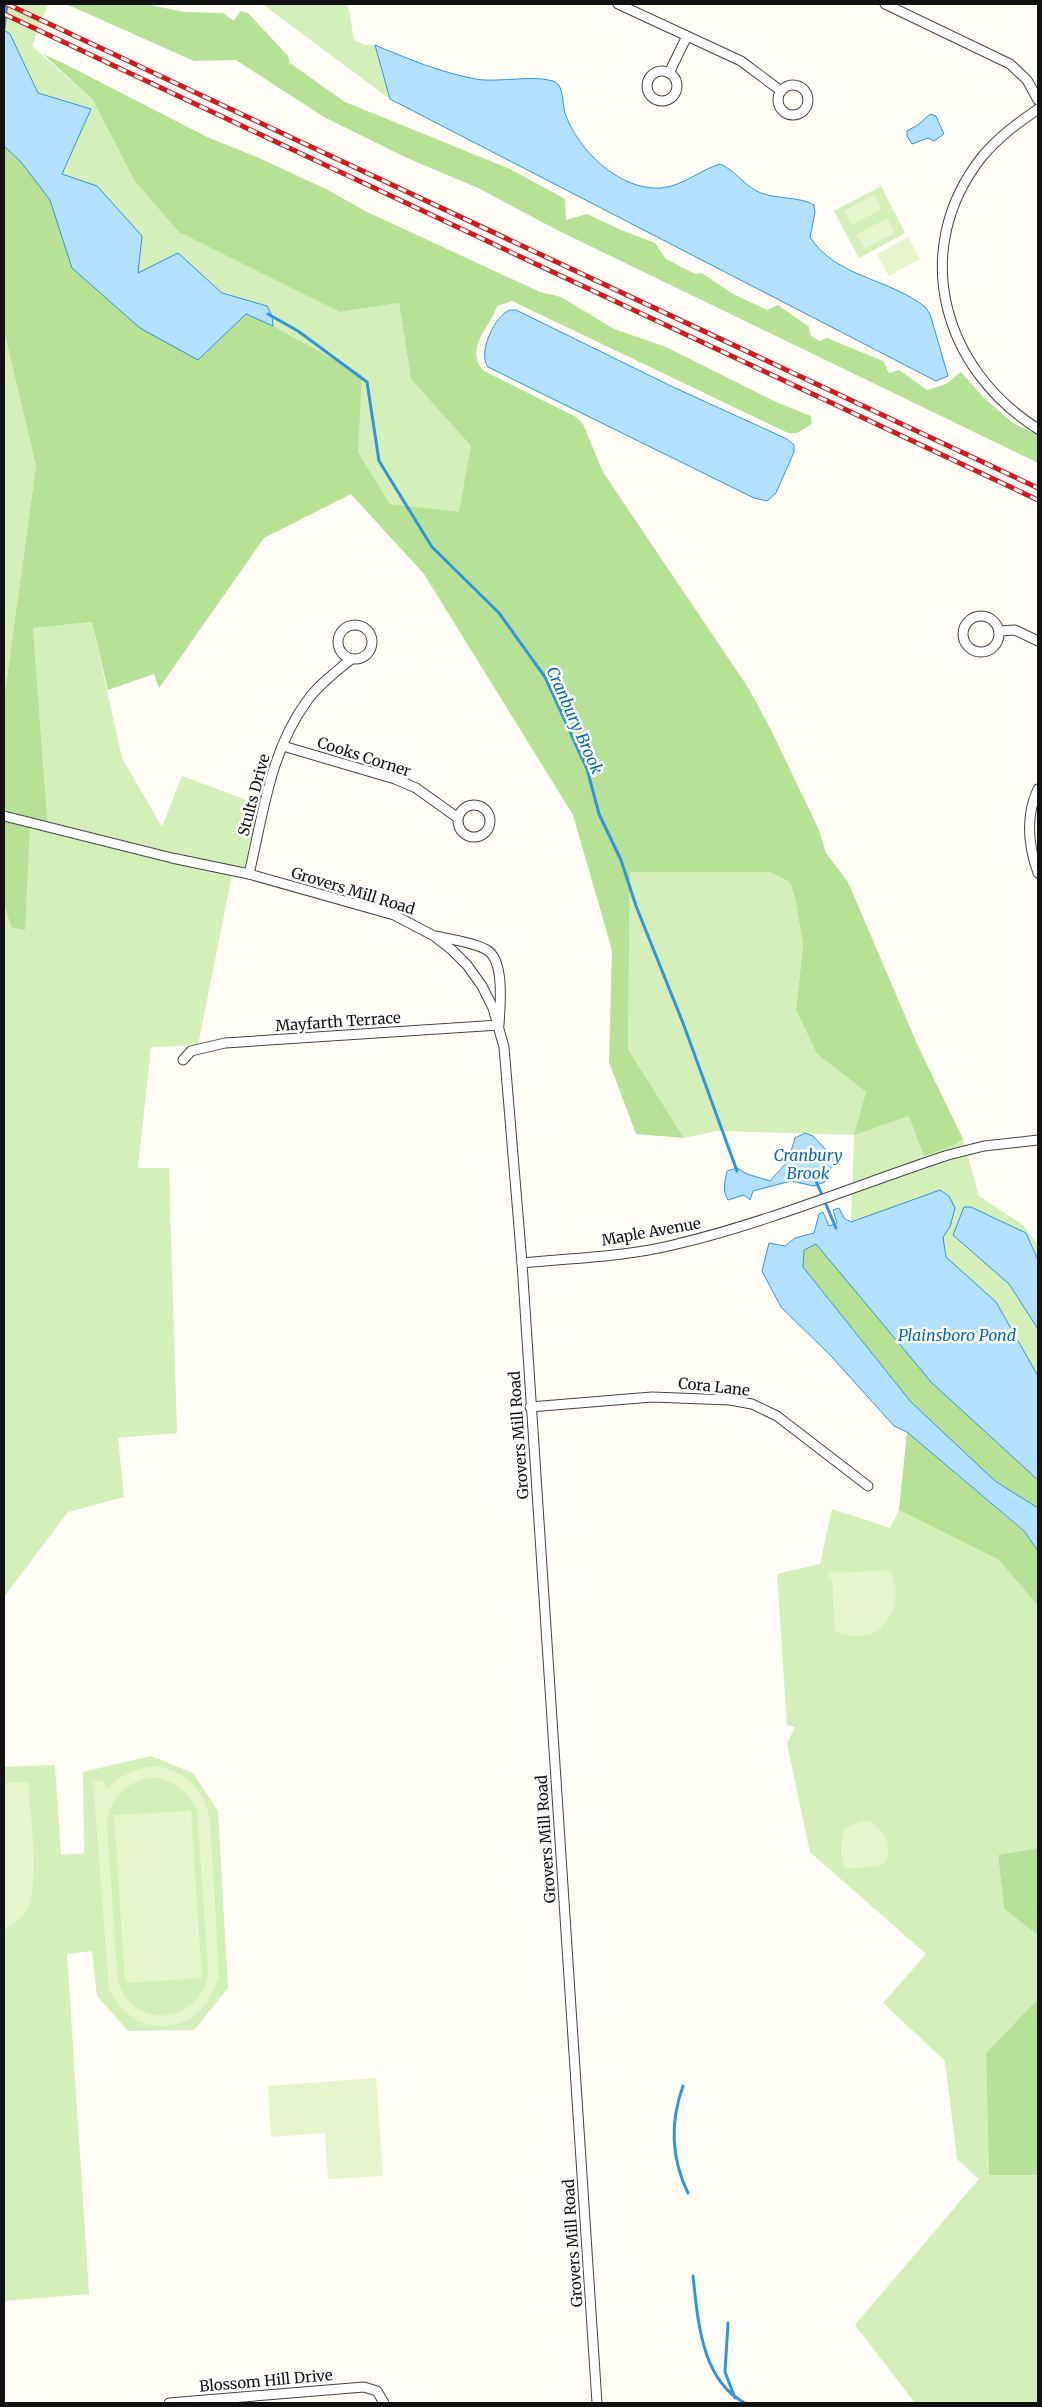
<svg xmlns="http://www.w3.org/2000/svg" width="1042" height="2407" font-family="Merriweather,serif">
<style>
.green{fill:#d4efb9}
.forest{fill:#b7e196}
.pitch{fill:#e6f5cc;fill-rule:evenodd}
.water{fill:#b3e0fc;stroke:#3395db}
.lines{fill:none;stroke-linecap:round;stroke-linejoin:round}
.stream{stroke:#3395db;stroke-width:3}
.street-casing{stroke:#444;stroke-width:11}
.street{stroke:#fff;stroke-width:9}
.rail-casing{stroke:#d1191e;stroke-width:5}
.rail{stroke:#fff;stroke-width:3;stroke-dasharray:9;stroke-linecap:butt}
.labels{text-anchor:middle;stroke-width:5;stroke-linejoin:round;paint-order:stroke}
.street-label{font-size:15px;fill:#111;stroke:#fff}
.water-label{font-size:16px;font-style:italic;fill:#0b66b1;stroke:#fff}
</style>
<rect width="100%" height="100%" fill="#fffdf5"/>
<g class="green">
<path d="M4,4H48L32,46L93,100L134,180L340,312L399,303L411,379L471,446L460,513L390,504L358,452L361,375L273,326L272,316L266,306L222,293L178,253L138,274L97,186L62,174L91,109L38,93L10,34L4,30Z"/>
<path d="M262,4H348L354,40L365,45H375L390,99Z"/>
<path d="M881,186L905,233L859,258L834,211Z"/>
<path d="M4,331L36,466L4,699Z"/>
<path d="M92,622L122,758L162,827L182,776L259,805L244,879L232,875L198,1045L151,1047L138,1168H169L177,1433L118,1438L124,1497L68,1512L4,1597V904L11,927L30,823L48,827L33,628Z"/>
<path d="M630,872H770L790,882L795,898L803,945L796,1010L817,1054L866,1092L855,1134L909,1116L955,1145L963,1139L979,1196L1023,1225L1038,1245V1260L1026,1233L964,1207L953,1235L1009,1284L1038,1329V1376L996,1302L946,1257L943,1237L950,1227L940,1190L851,1222L854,1135L717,1131L684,1138L628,1049Z"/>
<path d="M832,1509L890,1528L899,1510L999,1560L1038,1606V1848L998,1855L1004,1909L1038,1935V1999L986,2053L989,2175H1038V2403H915L855,2325L979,2179L957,2159L945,2061L883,2003L926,1954L810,1852L787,1744L795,1727L787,1725L777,1574L820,1564Z"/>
<path d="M151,1756L193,1773L218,1811L228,1988L194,2030L128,2031L97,1996L92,1951L67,1954L89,2294L4,2301V1767L55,1765L61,1855L84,1853L83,1772Z"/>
</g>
<g class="forest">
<path d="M66,4H145L185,12L223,13L234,21L240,11L248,13L288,56L290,63L345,102L510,169L565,199L566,220L587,214L621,230L655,243L666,259L695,274L702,273L733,294L767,310L778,305L809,327L810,335L819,341L827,338L883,361L889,373L899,370L927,390L946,384L961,372L983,397L1013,423L1038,435V463L557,230L478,188L407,158L324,117L236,60L194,61Z"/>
<path d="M43,54L67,65L207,137L259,158L328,190L367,212L540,292L561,297L614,329L666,347L776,402L811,416L812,424L797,433H788L512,301L497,306C490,328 463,349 484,371L576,417L583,424L603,472L749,689L772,732L819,830L826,853L848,882L918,1046L963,1139L955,1145L924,1156L909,1116L854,1135L866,1092L817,1054L796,1010L803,945L795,898L790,882L770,872H630L628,1049L684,1138L636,1134L609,1062L612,950L573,815L424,574L351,494L264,538L159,688L154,674L108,690L92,622L33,628L48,828L30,824L25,930L11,927L4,904V699L36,466L4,331V146L21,162L50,200L72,268L198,360L246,314L273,326L362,375L358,452L390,504L459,512L471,446L411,379L399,303L340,312L179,232L134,180L93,100Z"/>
<path d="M816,1243L932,1383L1038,1480V1508L995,1481L911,1402L803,1267L804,1250Z"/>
<path d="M907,1432L1024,1532L1038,1551V1606L999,1560L899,1510Z"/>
<path d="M1038,1848V1935L1004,1909L998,1855Z"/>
<path d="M1038,1999V2175H989L986,2053Z"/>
</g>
<g class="pitch">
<path d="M875,194L882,209L852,225L844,211Z"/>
<path d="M887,218L895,233L864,249L856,235Z"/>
<path d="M908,237L920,259L889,276L877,254Z"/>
<path d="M890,1570C903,1593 893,1633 862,1636C853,1637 843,1634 835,1632L832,1580L828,1578L829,1571L837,1573Z"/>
<path d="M154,1766C186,1771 203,1788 210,1819L219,1974C206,2035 139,2046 109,1990L93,1781H105L106,1790C121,1775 132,1769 154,1766ZM155,1777C176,1782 187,1791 197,1810L208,1969C208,2007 163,2030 133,2005C126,2000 122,1991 118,1983L107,1826C109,1797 126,1781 155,1777Z"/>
<path d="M28,1782C30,1811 42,1890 25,1913C20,1921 12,1925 4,1930V1783Z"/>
<path d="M191,1811L202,1978L125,1983L114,1815Z"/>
<path d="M861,1821H869C885,1832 892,1843 886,1862L877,1866L846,1869C839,1861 841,1838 845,1828Z"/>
<path d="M376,2078L383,2176L328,2179L325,2133L271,2137L268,2086Z"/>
</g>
<g class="water">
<path d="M4,30L10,34L38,93L91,109L62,174L97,186L142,236L138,273L178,253L222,293L267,306L272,316L273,326L246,314L198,360L140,328L72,268L50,200L21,162L4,146Z"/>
<path d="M375,45C408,59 440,72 475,79C497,83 538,74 555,82C564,86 562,104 565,113C577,149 619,191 661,188C683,186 700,170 720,164C734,169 745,187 761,193C776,199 802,197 814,205L815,213L810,237C835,277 891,279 925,307L930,314L948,376L936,381L390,99Z"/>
<path d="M930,114L936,116L944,134L934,141L928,138L912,144L907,136V131L918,125Z"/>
<path d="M510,310H516L673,387L787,439L794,445V452L776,493L767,501L754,498L488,367C477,353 495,315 510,310Z"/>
<path d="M805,1133L813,1136L827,1151H833L835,1162L825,1176V1182L814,1186L791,1181L753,1191L750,1200L744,1195L728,1200C722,1190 725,1181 727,1171L737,1168L747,1174L770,1181L788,1161L795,1138Z"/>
<path d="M940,1190L949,1196L955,1208L950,1227L943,1237L946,1257L996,1302L1038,1376V1480L932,1383L816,1244L804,1250L803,1267L911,1402L995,1481L1038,1508V1551L1024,1531L907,1432L894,1426L831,1356L781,1307L762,1271L769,1243L785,1246L795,1238L814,1233L819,1214L823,1212L829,1226L837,1223L833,1210L839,1208L844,1218L851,1222Z"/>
<path d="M964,1207H971L1026,1233L1038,1260V1329L1009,1284L953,1235Z"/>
</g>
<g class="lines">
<g class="stream">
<path d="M4,28L7,4"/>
<path d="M268,314L298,331L367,382L379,461L432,547L499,613L545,677L587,769L599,814L621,860L636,906L683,1023L737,1171"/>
<path d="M816,1181L836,1228"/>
<path d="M683,2086C670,2122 671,2158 688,2193"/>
<path d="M693,2276C698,2320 701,2380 745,2403"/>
<path d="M728,2323L725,2372L735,2398"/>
</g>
<g class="street-casing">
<g id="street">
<path d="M618,4L741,61L781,91"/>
<path d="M885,4L1010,64L1027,80L1038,100"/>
<circle cx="662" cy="86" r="15"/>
<path d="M669,73L687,36"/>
<circle cx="793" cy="100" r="15"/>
<path d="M1038,109C1018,123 997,138 981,158C909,251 943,369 1038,429"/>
<circle cx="981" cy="634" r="18"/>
<circle cx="355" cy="642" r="17"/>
<path d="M999,631L1015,630L1038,641"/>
<path d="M283,746L395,779L416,788L458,818"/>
<path d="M1038,789C1025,817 1028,845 1038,873"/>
<circle cx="474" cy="821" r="16"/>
<path d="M4,816L172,858L249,874L394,915L434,936L452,950L467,965L482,986L493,1008L504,1047L522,1263L597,2403"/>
<path d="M249,874C263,815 270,751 307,701C318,685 336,672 351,659"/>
<path d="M183,1060L191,1051L225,1043L499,1025C500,1006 505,961 487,950C474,942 452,940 437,936"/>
<path d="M522,1263C572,1258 624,1257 673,1245C767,1223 857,1185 948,1155L984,1146L1038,1140"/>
<path d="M530,1407L652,1397L730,1400L752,1404L777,1416L868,1486"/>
<path d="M169,2403L364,2387L377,2391L384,2403"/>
</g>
</g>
<use href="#street" class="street"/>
<g class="rail-casing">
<g id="rail">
<path d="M7,4L1038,488"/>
<path d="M4,14L1038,500"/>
</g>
</g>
<use href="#rail" class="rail"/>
</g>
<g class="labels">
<g class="street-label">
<text transform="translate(364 757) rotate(18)" y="5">Cooks Corner</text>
<text transform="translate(254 795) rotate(-75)" y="5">Stults Drive</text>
<text transform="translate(353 891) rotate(17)" y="5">Grovers Mill Road</text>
<text transform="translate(338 1022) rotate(-4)" y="5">Mayfarth Terrace</text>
<text transform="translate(651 1232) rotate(-10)" y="5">Maple Avenue</text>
<text transform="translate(714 1387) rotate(6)" y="5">Cora Lane</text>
<text transform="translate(519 1435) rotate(-94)" y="5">Grovers Mill Road</text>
<text transform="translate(546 1839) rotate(-94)" y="5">Grovers Mill Road</text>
<text transform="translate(573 2243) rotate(-94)" y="5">Grovers Mill Road</text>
<text transform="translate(266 2381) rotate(-5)" y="5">Blossom Hill Drive</text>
</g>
<g class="water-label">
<text transform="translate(575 720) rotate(66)" y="6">Cranbury Brook</text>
<text x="808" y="1161">Cranbury<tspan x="808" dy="18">Brook</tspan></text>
<text x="957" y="1341">Plainsboro Pond</text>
</g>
</g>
<rect width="1042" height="2407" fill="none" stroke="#111111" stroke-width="10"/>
</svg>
